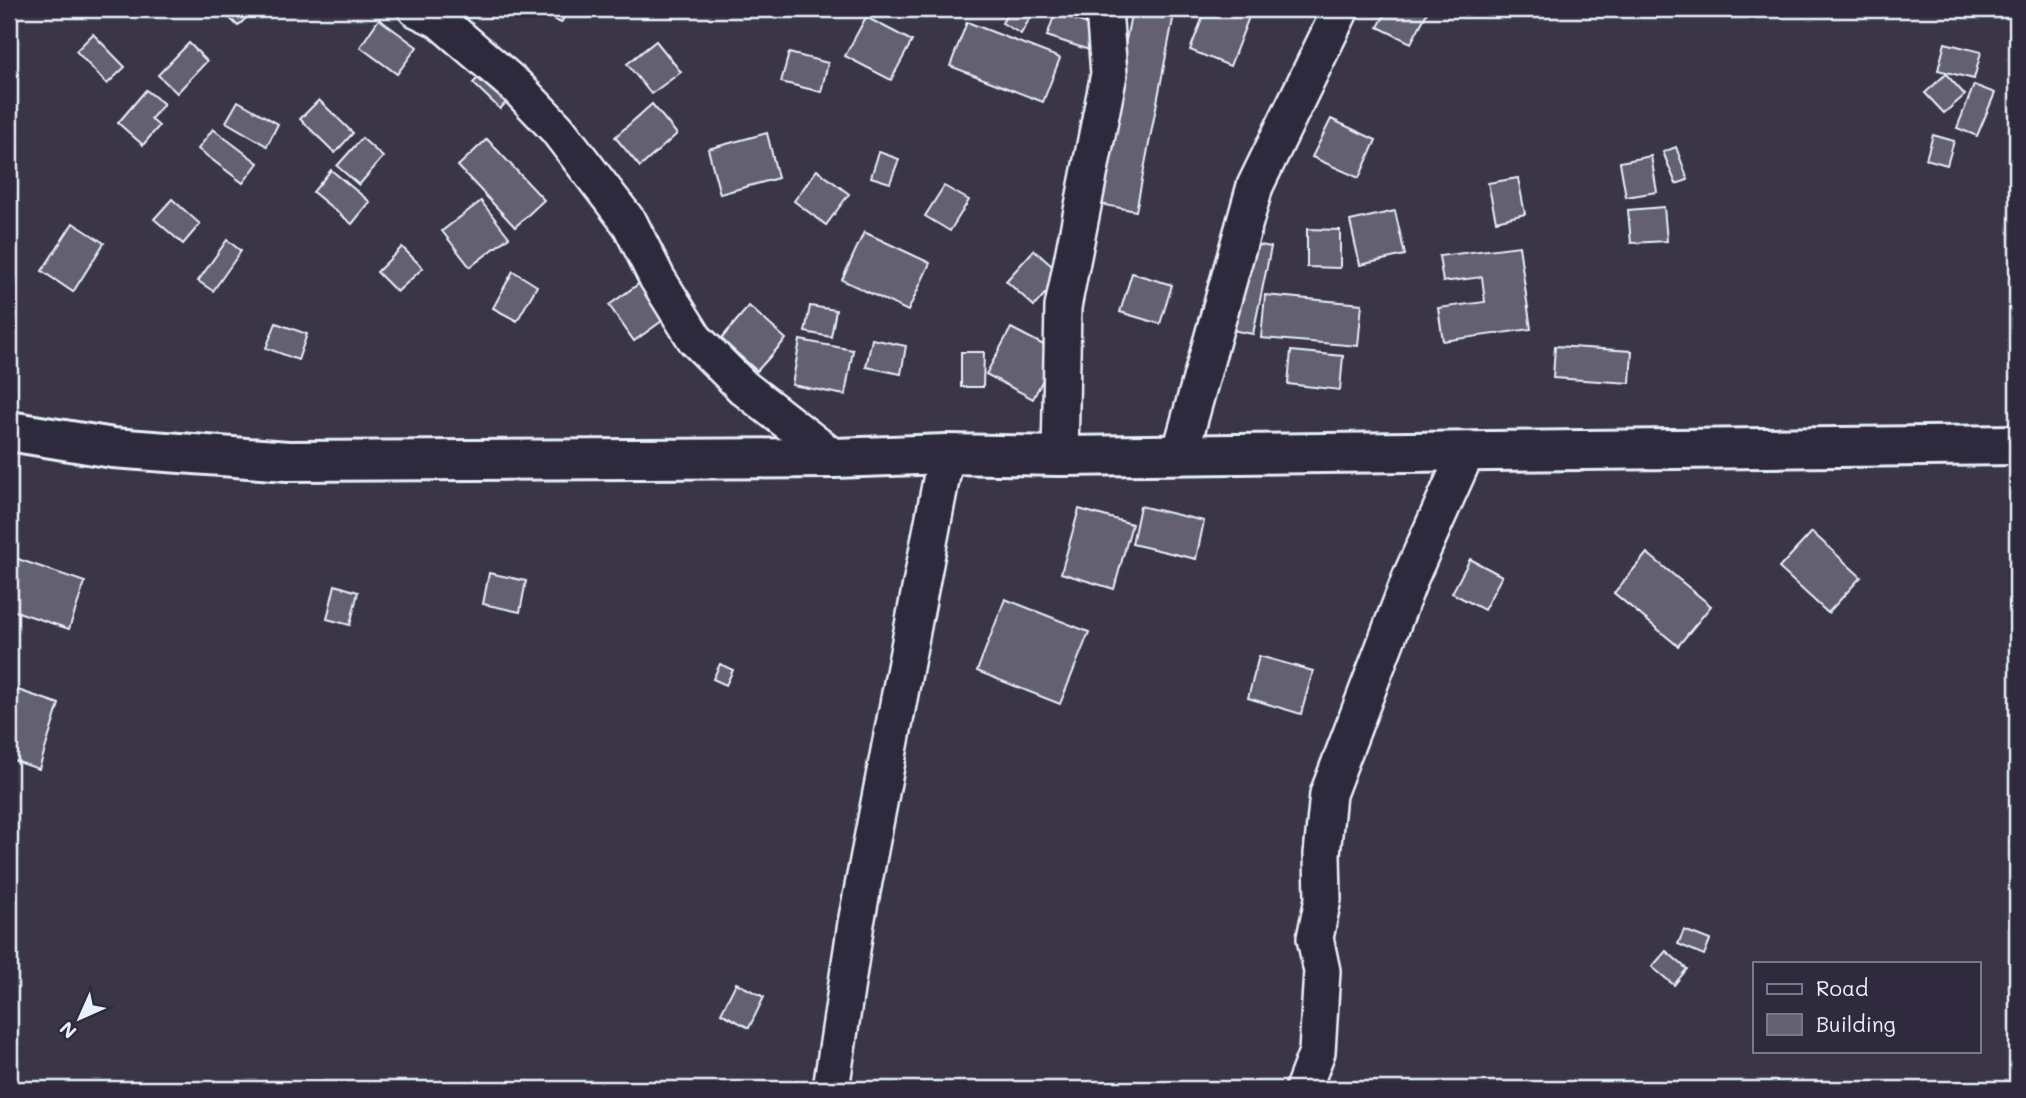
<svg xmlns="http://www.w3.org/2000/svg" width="2026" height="1098" font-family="Mali,sans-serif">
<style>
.building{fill:#636171;stroke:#e8f1f8;stroke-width:2}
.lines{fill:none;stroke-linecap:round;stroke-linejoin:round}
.street-casing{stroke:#e8f1f8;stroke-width:40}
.primary-casing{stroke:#e8f1f8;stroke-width:44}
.street{stroke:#2f2a3d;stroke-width:35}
.primary{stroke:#2f2a3d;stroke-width:38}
</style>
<rect width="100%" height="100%" fill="#3a3648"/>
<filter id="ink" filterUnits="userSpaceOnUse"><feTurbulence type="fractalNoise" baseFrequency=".0143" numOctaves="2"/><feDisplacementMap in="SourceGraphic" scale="14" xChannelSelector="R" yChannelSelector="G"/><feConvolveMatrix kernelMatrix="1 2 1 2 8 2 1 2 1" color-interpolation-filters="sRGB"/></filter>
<g filter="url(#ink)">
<g class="building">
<path d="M220,9H255L238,26Z"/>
<path d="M534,9H569L561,23Z"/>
<path d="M1010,9H1035L1021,34L1002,23Z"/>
<path d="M1132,9H1175L1136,211L1095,203Z"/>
<path d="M1206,9H1252L1230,66L1190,50Z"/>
<path d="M1388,9H1429L1411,43L1378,27Z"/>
<path d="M1055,13L1096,27L1089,50L1047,36Z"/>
<path d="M866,17L912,41L891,80L845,56Z"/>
<path d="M379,19L417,47L397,74L360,47Z"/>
<path d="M967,22L1060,58L1043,102L950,66Z"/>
<path d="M93,34L125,67L107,84L76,51Z"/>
<path d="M656,41L681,72L651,94L627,64Z"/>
<path d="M189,43L207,61L177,93L158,75Z"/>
<path d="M1945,43L1981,52L1974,79L1938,70Z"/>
<path d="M789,53L828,63L821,92L781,82Z"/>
<path d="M487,69L514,94L500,109L473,83Z"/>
<path d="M1946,74L1965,95L1944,113L1925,93Z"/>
<path d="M1974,85L1995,93L1977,136L1957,128Z"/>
<path d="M146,90L164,104L151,119L159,126L143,145L118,123Z"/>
<path d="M319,100L353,133L335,153L300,119Z"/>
<path d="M238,101L278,124L267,146L226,122Z"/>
<path d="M652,104L677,134L640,167L615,137Z"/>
<path d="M1331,119L1376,140L1359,178L1312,157Z"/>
<path d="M213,129L258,163L243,183L198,149Z"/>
<path d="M767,133L778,178L720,194L708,149Z"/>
<path d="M1933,135L1954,141L1947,165L1926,159Z"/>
<path d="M362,138L383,157L359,185L337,166Z"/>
<path d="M487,139L544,200L515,227L458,166Z"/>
<path d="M1676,147L1688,180L1676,184L1663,152Z"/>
<path d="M879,152L899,159L890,183L871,177Z"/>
<path d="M1651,156L1657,192L1626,197L1620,162Z"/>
<path d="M331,170L370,202L352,224L313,192Z"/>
<path d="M817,170L849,194L826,225L794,201Z"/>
<path d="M1518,178L1525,214L1496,221L1488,183Z"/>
<path d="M944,186L969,200L950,231L925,216Z"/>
<path d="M172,199L200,224L183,244L154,219Z"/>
<path d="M481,201L509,237L470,267L442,231Z"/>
<path d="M1664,207L1667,241L1631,243L1628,210Z"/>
<path d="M1395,211L1405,255L1360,265L1350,221Z"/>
<path d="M73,223L104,243L73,292L42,271Z"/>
<path d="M1307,229L1340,230V268L1307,267Z"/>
<path d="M864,232L930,263L908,311L842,280Z"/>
<path d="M227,240L241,251L213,291L198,281Z"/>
<path d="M1244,242L1271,247L1253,334L1226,329Z"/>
<path d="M1519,246L1531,329L1443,341L1438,308L1485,302L1482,277L1443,282L1439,256Z"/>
<path d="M402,247L423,268L397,292L377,272Z"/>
<path d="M1034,250L1062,275L1034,306L1006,281Z"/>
<path d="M513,271L537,286L517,321L493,308Z"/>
<path d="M1132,273L1172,285L1160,324L1120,312Z"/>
<path d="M647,278L673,313L634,341L609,305Z"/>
<path d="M1265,295L1362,304L1358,346L1261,338Z"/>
<path d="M749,306L786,339L757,371L721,339Z"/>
<path d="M810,306L836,310L831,337L805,332Z"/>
<path d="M276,323L307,334L298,360L266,348Z"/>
<path d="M1011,328L1057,352L1033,399L986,374Z"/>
<path d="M872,339L906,346L901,374L866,367Z"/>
<path d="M800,340L853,350L845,395L792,385Z"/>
<path d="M1555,346L1632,351L1630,383L1553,378Z"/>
<path d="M1291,351L1343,356L1340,390L1288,384Z"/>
<path d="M961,352H984L983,387H961Z"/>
<path d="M1140,506L1204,521L1196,559L1132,544Z"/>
<path d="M1079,509L1132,524L1114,589L1061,573Z"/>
<path d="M1812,532L1861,577L1828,613L1779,568Z"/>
<path d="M1647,553L1711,606L1678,646L1614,593Z"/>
<path d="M9,556L85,582L69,629L9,609Z"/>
<path d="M1470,559L1502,576L1484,610L1452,593Z"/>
<path d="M489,573L526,581L520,612L483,604Z"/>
<path d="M335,585L358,592L350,625L327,619Z"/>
<path d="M1005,599L1089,632L1060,704L977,671Z"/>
<path d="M1259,656L1313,671L1301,714L1248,698Z"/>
<path d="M720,664L733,670L726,685L713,679Z"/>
<path d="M9,687L59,704L39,769L9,759Z"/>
<path d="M1684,930L1710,940L1704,955L1678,944Z"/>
<path d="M1666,951L1687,969L1674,985L1652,967Z"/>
<path d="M736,983L764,997L749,1028L721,1013Z"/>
</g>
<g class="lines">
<g class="street-casing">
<g id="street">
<path d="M416,9L439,20L517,87L557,129L630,224L657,278L695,339L744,388L834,458"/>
<path d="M1180,454L1255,186L1341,9"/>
<path d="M1060,456L1063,307L1109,74L1104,9"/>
<path d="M831,1089L856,923L946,454"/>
<path d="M1303,1089L1317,1052L1322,971L1315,938L1323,899L1322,854L1328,794L1411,576L1467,451"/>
</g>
</g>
<g class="primary-casing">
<path id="primary" d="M9,431L113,448L288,461L834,458L946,454L1060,456L2017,445"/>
</g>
<use href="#street" class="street"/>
<use href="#primary" class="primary"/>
</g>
</g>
<rect width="2026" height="1098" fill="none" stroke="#2f2a3d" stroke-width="35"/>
<rect x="18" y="18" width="1991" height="1063" fill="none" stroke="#e8f1f8" stroke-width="2.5" filter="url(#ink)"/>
<rect x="1753" y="962" width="228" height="91" fill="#2f2a3d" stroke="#797a88" stroke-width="2"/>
<rect x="1767" y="984" width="35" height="10" fill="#2f2a3d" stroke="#797a88" stroke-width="2"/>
<text x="1816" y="996" font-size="21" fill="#e8f1f8">Road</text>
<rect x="1767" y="1014" width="35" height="21" fill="#636171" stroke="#797a88" stroke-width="2"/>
<text x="1816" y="1032" font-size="21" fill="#e8f1f8">Building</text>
<g transform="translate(80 1018) rotate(225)" stroke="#2f2a3d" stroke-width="5" paint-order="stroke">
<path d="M0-5L12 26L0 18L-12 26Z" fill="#e8f1f8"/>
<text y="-10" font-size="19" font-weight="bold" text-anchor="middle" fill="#e8f1f8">N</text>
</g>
</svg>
